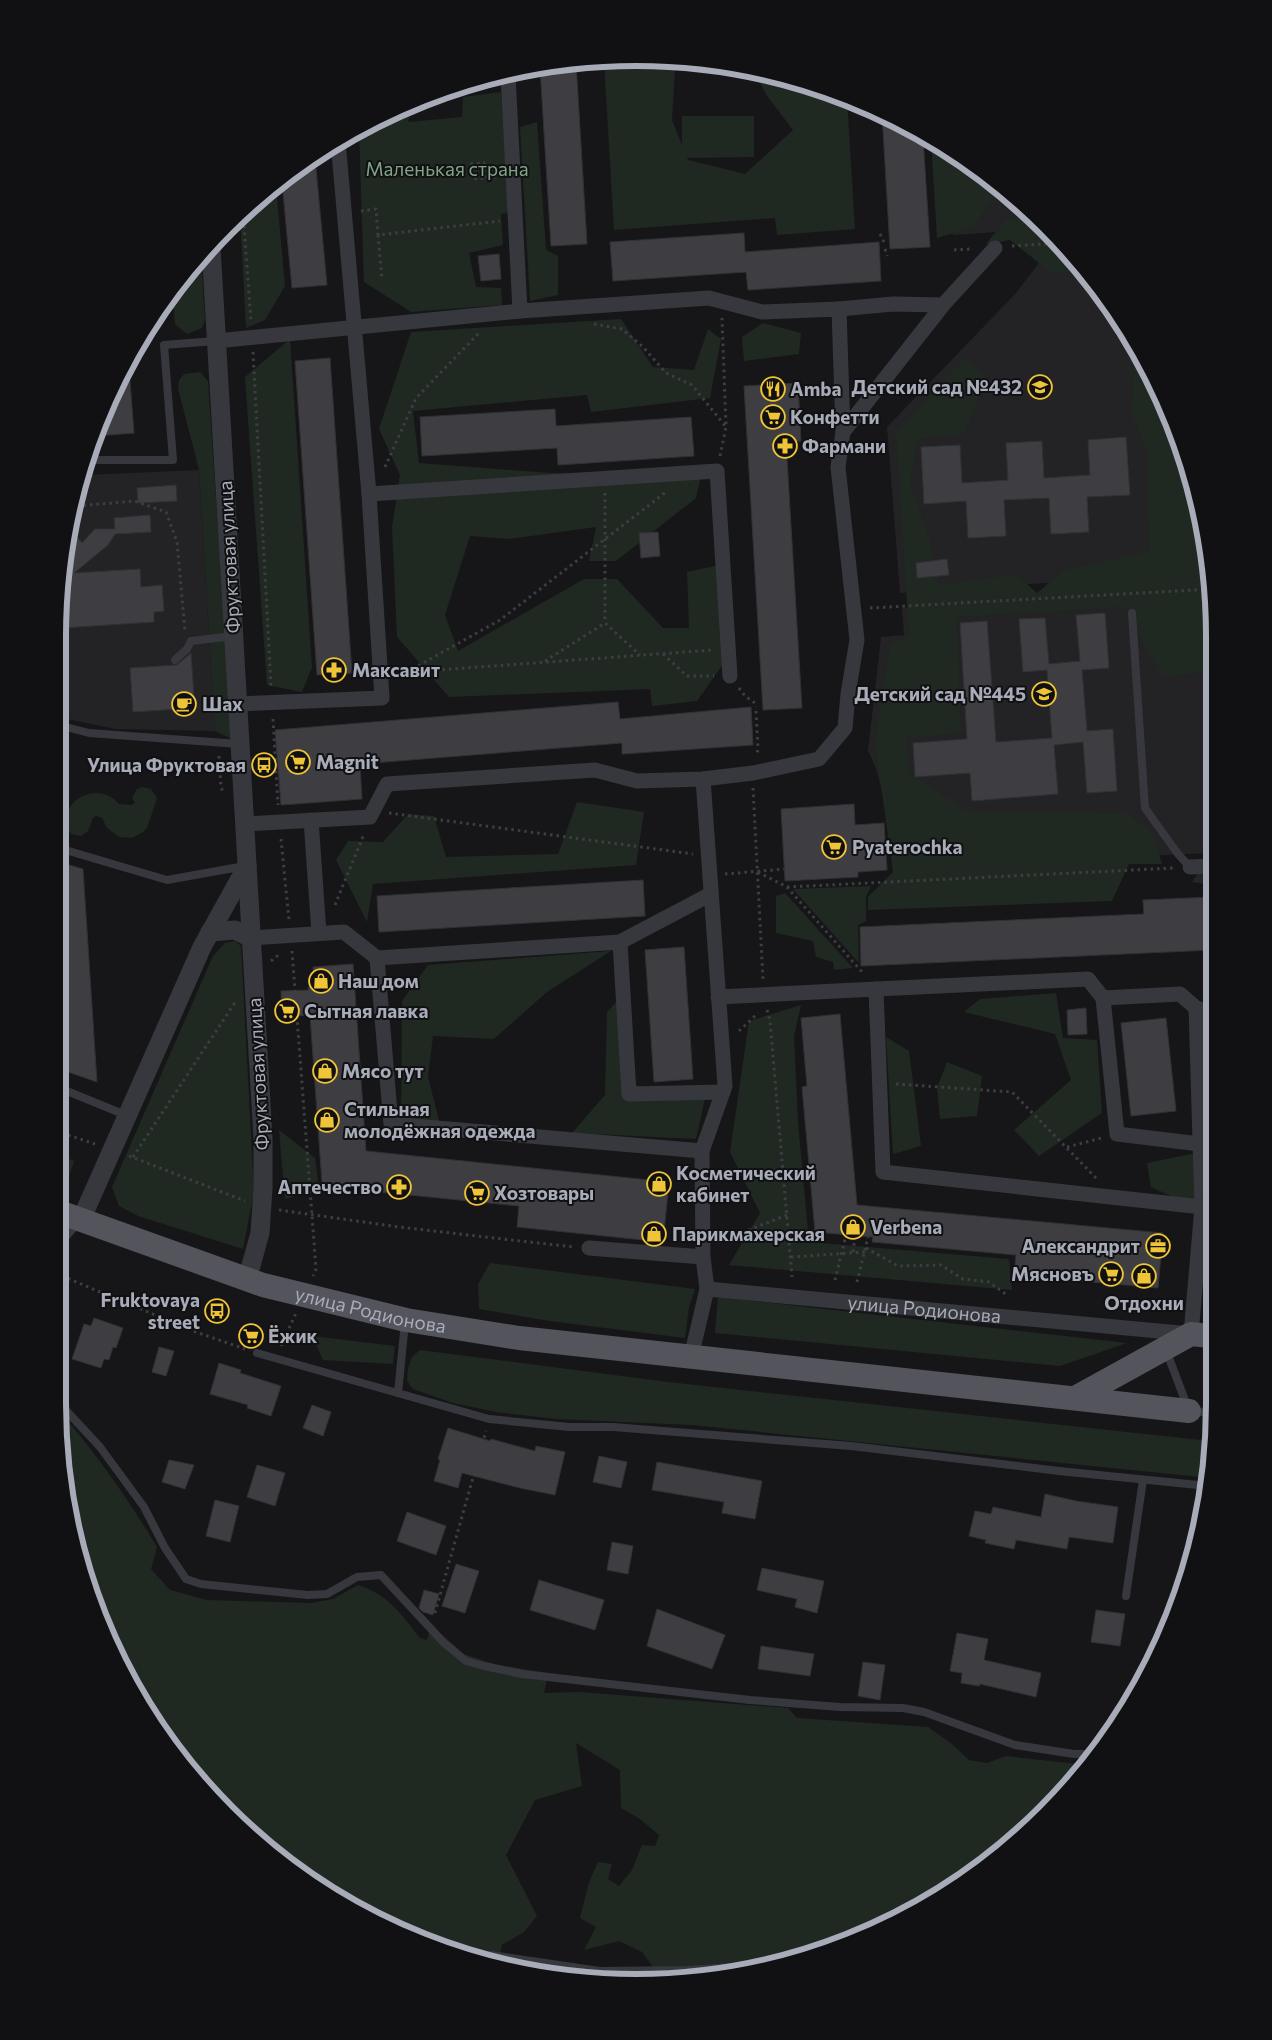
<svg xmlns="http://www.w3.org/2000/svg" width="1272" height="2040" font-family="Commissioner,sans-serif">
<style>
.built{fill:#232225}
.green{fill:#202822}
.building{fill:#3e3e42;stroke:#313034}
.lines{fill:none;stroke-linecap:round;stroke-linejoin:round}
.path{stroke:#3d3e44;stroke-width:3;stroke-dasharray:2.5 4;stroke-linecap:butt}
.service{stroke:#37383d;stroke-width:8}
.minor{stroke:#37383d;stroke-width:15}
.tertiary{stroke:#37383d;stroke-width:19}
.primary{stroke:#53545c;stroke-width:24}
.labels{text-anchor:middle;stroke-width:4;stroke-linejoin:round;paint-order:stroke}
.park-label{font-size:19px;fill:#80a386;stroke:#111113}
.poi-label{font-size:19px;font-weight:bold;fill:#a8abb8;stroke:#111113;text-anchor:start}
.street-label{font-size:19px;fill:#a8abb8;stroke:#111113}
.rim{fill:none;stroke:#a8abb8;stroke-width:6}
</style>
<rect width="100%" height="100%" fill="#161618"/>
<g class="built">
<path d="M949,153L988,177L1044,229L953,235Z"/>
<path d="M1045,255H1071L1137,347L1195,486L1209,572L900,593L887,427L1016,293Z"/>
<path d="M199,470L215,731L116,729L62,718V561L85,475Z"/>
<path d="M1212,592V853L901,866L876,768L868,751L881,637L904,635L902,608Z"/>
</g>
<g class="green">
<path d="M656,59L675,69L672,120L682,145V116H754V157L687,158L688,160L745,174L793,130L767,96L754,72L785,77L847,100L855,229L777,235L775,218L614,230L604,61Z"/>
<path d="M501,92L509,213L501,214L503,245L469,253L476,287L501,288L502,305L411,312L364,282L359,130L406,108L410,113L408,122L462,117L463,97Z"/>
<path d="M537,122L546,250L558,256V295L530,301L520,127Z"/>
<path d="M931,141L988,177L994,182L995,195L973,227L937,238Z"/>
<path d="M276,186L285,286L265,320L246,328L240,217L254,201Z"/>
<path d="M1030,216L1071,255L1082,269L1053,274L1010,240L986,244L1006,219Z"/>
<path d="M201,258L205,320L202,328L187,334L175,324L172,292L177,284Z"/>
<path d="M621,319L653,367L694,370L708,329L721,339L710,398L591,412L587,395L413,411L419,463L550,473L689,474L700,480L696,498L616,561H589L596,527L509,539L470,536L445,615L458,651L584,579H617L663,628H689L687,572L729,563L731,653L697,701L652,706L650,689L449,697L397,637L392,527L400,475L379,429L411,332Z"/>
<path d="M763,323L801,333L799,354L744,361L742,337Z"/>
<path d="M290,339L312,667L302,692L267,685L245,377Z"/>
<path d="M1141,356L1195,486L1213,598V688L1202,673L1162,676L1124,607L957,617L961,733L906,738L909,773L969,812L1127,813L1152,832L1162,864H1129L1112,901L868,910V897L893,872L875,742L890,645L909,636L896,433L965,358L987,380L964,434L918,439L910,483L929,537L939,585L1016,574L1037,593L1064,570L1149,551L1147,451L1132,415L1134,361Z"/>
<path d="M200,372L208,381L232,739L215,731L199,470L178,388L179,380L184,374Z"/>
<path d="M142,787L151,789L157,798L147,828L143,832L132,838L119,837L107,828L102,818L96,816L93,818L88,831L81,836L71,834C52,805 96,777 119,804L131,805L135,803L132,798L137,789Z"/>
<path d="M1212,797V835L1207,827Z"/>
<path d="M577,802L644,812L636,865L373,884L367,922L336,860L348,841L383,842L408,814L434,816L446,857L558,854Z"/>
<path d="M1212,853V885L1192,882Z"/>
<path d="M871,886L866,897V921L858,925L859,963L793,889Z"/>
<path d="M785,893L853,968L834,970L833,962L816,957L813,941L776,933V896Z"/>
<path d="M235,941L241,946L254,1192L243,1249L138,1216L119,1206L112,1187L213,956L225,943Z"/>
<path d="M611,951L547,992L494,1039L433,1036L428,1077L444,1140L401,1136L402,1001L428,965Z"/>
<path d="M1056,993L1063,1038L1097,1040L1102,1113L1039,1156L1014,1130L1071,1080L1055,1034L964,1012L980,999Z"/>
<path d="M617,1001L640,1100L707,1090L696,1139L572,1133L605,1095L607,1012Z"/>
<path d="M801,1005L794,1036L798,1122L809,1242L1009,1259L1012,1290L729,1265L760,1213L730,1152L749,1021Z"/>
<path d="M886,1037L909,1051L921,1146L893,1154Z"/>
<path d="M1211,1057V1126L1207,1062Z"/>
<path d="M947,1062L982,1076L977,1116L940,1119L937,1088Z"/>
<path d="M279,1130L315,1158L319,1188L285,1199Z"/>
<path d="M1211,1150V1214L1151,1187L1147,1163Z"/>
<path d="M62,1156L74,1161L66,1185L62,1184Z"/>
<path d="M490,1263L695,1289L689,1307L685,1338L550,1321L479,1309L478,1284Z"/>
<path d="M1210,1263V1324H1203Z"/>
<path d="M718,1297L1127,1343L1060,1366L715,1333Z"/>
<path d="M312,1336L395,1346L393,1364L323,1360Z"/>
<path d="M420,1350L668,1382L1210,1441V1478L692,1425L556,1419L496,1412L453,1403L413,1389L407,1381L408,1368L412,1357Z"/>
<path d="M62,1414C98,1456 129,1500 157,1547L151,1569L170,1590L207,1600L311,1603L333,1599L358,1585C389,1595 401,1614 420,1638L427,1640L431,1625L464,1654L494,1664L548,1673L544,1693L580,1692L788,1708L797,1718L928,1727L952,1744L969,1760L987,1763L1006,1756L1086,1765L988,1863L892,1923L822,1952L712,1978L663,1981L642,1952L619,1941L584,1950L596,1927L580,1918L589,1882L598,1862L612,1864L608,1879L619,1886L632,1870L642,1845L655,1846L659,1835L640,1819L621,1808L620,1770L576,1743L582,1786L535,1800L506,1855L537,1916L524,1932L502,1945L498,1963L450,1952L380,1923L284,1863L177,1756L117,1660L88,1590L62,1480Z"/>
</g>
<g class="building">
<path d="M560,62H576L587,244L551,246L540,67Z"/>
<path d="M882,113L892,117L923,137L930,247L890,249Z"/>
<path d="M315,158L327,285L292,288L282,182Z"/>
<path d="M744,233L745,252L879,242L881,281L748,290L746,272L613,281L610,242Z"/>
<path d="M499,254L501,279L481,281L478,256Z"/>
<path d="M330,358L352,673L317,675L295,361Z"/>
<path d="M129,368L134,433L96,436L101,415Z"/>
<path d="M798,383L801,441L786,442L802,708L763,710L744,386Z"/>
<path d="M555,409L556,426L691,417L694,456L558,465L557,448L422,456L420,417Z"/>
<path d="M1126,437L1130,495L1087,497L1089,532L1051,534L1049,498L1004,500L1006,536L968,538L966,501L924,504L921,447L960,445L962,483L1008,480L1006,443L1042,441L1044,478L1090,475L1088,440Z"/>
<path d="M176,485L177,501L138,503L137,488Z"/>
<path d="M150,515L151,532L115,534L108,545L74,573L140,569L141,587L162,585L164,611L154,612V622L62,628V561L71,529L82,543L95,529H115L114,518Z"/>
<path d="M658,532L660,556L641,558L639,533Z"/>
<path d="M947,559L949,575L917,578L916,563Z"/>
<path d="M1105,613L1109,668L1082,670L1087,731L1113,729L1117,791L1087,793L1083,742L1054,745L1058,794L972,801L970,773L915,777L913,743L967,739L960,623L987,621L996,742L1052,738L1047,670L1023,672L1019,619L1045,618L1049,664L1080,661L1076,615Z"/>
<path d="M191,653L195,712L178,713V709L133,712L130,668L177,665Z"/>
<path d="M618,702L620,719L751,707L753,745L622,754V743L360,764L362,799L281,805L275,730Z"/>
<path d="M854,804L855,825L884,823L887,870L858,872V877L785,881L781,809Z"/>
<path d="M62,863L83,869L97,1082L62,1070Z"/>
<path d="M643,880L645,916L379,932L377,896Z"/>
<path d="M1212,897V950L861,966L860,927L1144,914L1143,900Z"/>
<path d="M684,947L693,1079L654,1082L645,950Z"/>
<path d="M353,964L366,1151L669,1182L663,1242L517,1227L519,1206L379,1192V1189L322,1183L310,1015L282,1017L281,991L309,990L308,987H315L313,967Z"/>
<path d="M1086,1008L1087,1034L1068,1035L1067,1010Z"/>
<path d="M840,1014L857,1205L1163,1233L1158,1288L1014,1275L1016,1255L872,1242L873,1237L815,1232L802,1087L807,1086L801,1018Z"/>
<path d="M1166,1018L1176,1111L1131,1116L1121,1023Z"/>
<path d="M94,1318L123,1328L116,1348L113,1347L109,1360L104,1359L101,1368L72,1359L84,1324L91,1326Z"/>
<path d="M159,1347L174,1351L166,1376L152,1372Z"/>
<path d="M219,1363L241,1370L240,1373L281,1386L271,1416L247,1408L248,1405L210,1394Z"/>
<path d="M312,1405L331,1412L323,1436L303,1428Z"/>
<path d="M448,1428L490,1441L491,1439L535,1451L536,1446L565,1452L555,1495L520,1488L462,1473L458,1488L434,1481L440,1460L438,1459Z"/>
<path d="M599,1456L627,1462L621,1488L593,1482Z"/>
<path d="M169,1460L194,1465L185,1489L162,1482Z"/>
<path d="M657,1462L762,1481L755,1519L722,1513L724,1502L652,1490Z"/>
<path d="M257,1465L285,1473L275,1506L247,1497Z"/>
<path d="M1045,1494L1076,1501L1118,1507L1113,1543L1069,1537L1067,1549L1016,1540L1014,1549L985,1543L986,1540L969,1536L975,1511L991,1514L993,1507L1041,1517Z"/>
<path d="M215,1500L239,1506L230,1542L206,1536Z"/>
<path d="M407,1512L446,1526L436,1555L397,1541Z"/>
<path d="M612,1542L633,1546L628,1574L607,1570Z"/>
<path d="M456,1564L479,1571L465,1613L442,1606Z"/>
<path d="M762,1568L824,1581L817,1613L795,1607L797,1599L757,1590Z"/>
<path d="M539,1580L604,1600L595,1630L530,1610Z"/>
<path d="M424,1590L439,1594L433,1615L423,1612L419,1608Z"/>
<path d="M657,1609L725,1635L712,1669L647,1646Z"/>
<path d="M1096,1610L1125,1614L1120,1646L1091,1642Z"/>
<path d="M957,1633L988,1639L984,1660L1041,1673L1036,1697L980,1684L979,1686L961,1683L962,1673L950,1671Z"/>
<path d="M761,1646L814,1654L810,1676L758,1669Z"/>
<path d="M863,1662L885,1665L880,1700L858,1696Z"/>
</g>
<g class="lines">
<g class="path">
<path d="M486,178L484,163L471,164L472,179L496,177"/>
<path d="M361,211L376,209L378,235L500,221"/>
<path d="M243,213L251,321"/>
<path d="M880,234L884,242"/>
<path d="M378,235L382,279"/>
<path d="M1012,246L1058,243"/>
<path d="M885,249L887,256"/>
<path d="M954,250L970,249"/>
<path d="M594,324L622,329L643,347L666,373L692,385L726,427"/>
<path d="M253,352L271,686"/>
<path d="M720,456L726,427L722,318"/>
<path d="M385,467L416,398L479,333"/>
<path d="M605,493V623"/>
<path d="M77,506L134,501L166,512L177,542L185,631"/>
<path d="M870,608L1212,589"/>
<path d="M663,654L687,676H714"/>
<path d="M545,661L605,623L640,655"/>
<path d="M407,672L500,620L666,492"/>
<path d="M410,672L713,650"/>
<path d="M739,688L745,696L755,703L756,707"/>
<path d="M756,711L758,748L757,755"/>
<path d="M273,719L278,805"/>
<path d="M219,756L221,788L223,791"/>
<path d="M753,788L763,979"/>
<path d="M389,813L693,854"/>
<path d="M281,839L289,920"/>
<path d="M758,872L787,887L862,972"/>
<path d="M725,874L784,869"/>
<path d="M787,887L1174,868"/>
<path d="M335,905L364,834"/>
<path d="M292,951L316,1269L313,1276"/>
<path d="M271,961L281,953"/>
<path d="M767,1010L770,1021L792,1277"/>
<path d="M739,1031L758,1013"/>
<path d="M896,1084L1012,1092L1096,1178"/>
<path d="M62,1133L95,1144"/>
<path d="M1067,1147L1102,1138"/>
<path d="M129,1156L245,1201"/>
<path d="M133,1157L236,1001"/>
<path d="M279,1210L399,1227L573,1247"/>
<path d="M718,1242L787,1215"/>
<path d="M866,1248L898,1266L941,1265L963,1279L989,1282L1007,1295"/>
<path d="M853,1252L855,1235"/>
<path d="M791,1257L865,1252"/>
<path d="M62,1276L196,1332L245,1349"/>
<path d="M835,1280L846,1235"/>
<path d="M857,1282L868,1237"/>
<path d="M281,1346L296,1313"/>
<path d="M435,1613L486,1431"/>
<path d="M400,1931L478,1952"/>
</g>
<g class="service">
<path d="M89,460H173L164,345L215,341"/>
<path d="M1132,613L1145,808L1178,854L1190,867"/>
<path d="M175,660L187,649L191,641L233,636"/>
<path d="M62,726L89,733L239,744"/>
<path d="M62,849L167,880L245,866"/>
<path d="M62,1089L128,1116"/>
<path d="M62,1241L79,1222"/>
<path d="M1166,1350L1189,1411L1210,1413"/>
<path d="M257,1353L489,1419L569,1427H613L851,1446L1059,1471L1208,1486"/>
<path d="M398,1393L405,1322"/>
<path d="M62,1406L100,1447L144,1507L165,1548L186,1579L201,1584L308,1595L327,1594L357,1577L381,1575L444,1643L466,1661L484,1666L522,1674L750,1700L840,1707L903,1708L924,1712L1015,1745L1074,1754H1096"/>
<path d="M1126,1596L1143,1480"/>
<path d="M491,1955L600,1971L687,1970L766,1965"/>
</g>
<g class="minor">
<path d="M508,75L520,311"/>
<path d="M839,309L893,304L943,305L995,248"/>
<path d="M216,341L520,311L709,298L762,312L839,309L843,432L838,467L857,640L848,694L845,728L819,759L753,773L703,779L637,781L595,770L387,784L370,817L244,824"/>
<path d="M843,432L943,305"/>
<path d="M369,494L717,471L730,676"/>
<path d="M237,704L382,698L369,494L338,141"/>
<path d="M311,820L319,933"/>
<path d="M1190,867L1212,866"/>
<path d="M251,938L344,932L377,958L391,1124L702,1151L703,1257L707,1289"/>
<path d="M620,942L711,894"/>
<path d="M377,958L620,942L629,1094L723,1092"/>
<path d="M876,989L1088,979L1103,998L1180,994L1196,1008L1212,1012"/>
<path d="M1103,998L1117,1134L1200,1144"/>
<path d="M1196,1008L1202,1207"/>
<path d="M702,1151L725,1086L703,779"/>
<path d="M589,1248L703,1257"/>
<path id="s1" d="M691,1357L707,1289L1191,1334L1202,1207L883,1172L876,989L718,997"/>
</g>
<g class="tertiary">
<path d="M211,247L263,1138V1188L260,1233L247,1280"/>
<path d="M210,932L235,930L251,938"/>
<path d="M81,1220L202,947L247,866"/>
</g>
<g class="primary">
<path id="s2" d="M62,1213L263,1285L406,1320L519,1338L1189,1411"/>
<path d="M1075,1398L1191,1334L1210,1336"/>
</g>
</g>
<defs>
<g id="school-ring" transform="scale(1.25)"><circle r="9.5" fill="#111113" stroke="#efc537" stroke-width="1.5"/><path d="M0-5L7-2L0 1L-7-2ZM-4 1L0 2.5L4 1V4Q0 6-4 4Z" fill="#efc537"/></g>
<g id="restaurant-ring" transform="scale(1.25)"><circle r="9.5" fill="#111113" stroke="#efc537" stroke-width="1.5"/><path d="M-5-6h1v4h1v-4h1v4h1v-4h1v5L-1.5 .5V6h-2V.5L-5-1ZM5-6V6H3V1.5H1.5Q1.5-4 5-6Z" fill="#efc537"/></g>
<g id="supermarket-ring" transform="scale(1.25)"><circle r="9.5" fill="#111113" stroke="#efc537" stroke-width="1.5"/><path d="M-6-5.5h2.5l.6 2H6L4.5 2H-2.5L-4.4-4H-6ZM-1.5 3.2a1.3 1.3 0 1 0 .1 0ZM3 3.2a1.3 1.3 0 1 0 .1 0Z" fill="#efc537"/></g>
<g id="pharmacy-ring" transform="scale(1.25)"><circle r="9.5" fill="#111113" stroke="#efc537" stroke-width="1.5"/><path d="M-2-6h4v4h4v4h-4v4h-4v-4h-4v-4h4Z" fill="#efc537"/></g>
<g id="cafe-ring" transform="scale(1.25)"><circle r="9.5" fill="#111113" stroke="#efc537" stroke-width="1.5"/><path d="M-5.5-4.5H6V0H3Q3 3.5 0 3.5H-2.5Q-5.5 3.5-5.5 0ZM3-3.2v2h1.7v-2ZM-6 4.5H4V6H-6Z" fill="#efc537"/></g>
<g id="bus-ring" transform="scale(1.25)"><circle r="9.5" fill="#111113" stroke="#efc537" stroke-width="1.5"/><path d="M-5-6H5V4H4V6H2V4H-2V6H-4V4H-5ZM-3.5-4V0h7V-4ZM-3.5 1.2v1.5H-2V1.2ZM2 1.2v1.5H3.5V1.2Z" fill="#efc537"/></g>
<g id="shop-ring" transform="scale(1.25)"><circle r="9.5" fill="#111113" stroke="#efc537" stroke-width="1.5"/><path d="M-5-2.5h2.3a2.7 3.5 0 0 1 5.4 0H5L5.5 6h-11ZM-1.5-2.5h3a1.5 2.3 0 0 0-3 0Z" fill="#efc537"/></g>
<g id="office-ring" transform="scale(1.25)"><circle r="9.5" fill="#111113" stroke="#efc537" stroke-width="1.5"/><path d="M-6-3h4V-5.5h4V-3h4V5H-6ZM-1-4.5V-3h2v-1.5ZM-6 0V1H6V0Z" fill="#efc537"/></g>
</defs>
<g fill-rule="evenodd">
<use href="#school-ring" x="1040" y="387"/>
<use href="#restaurant-ring" x="773" y="389"/>
<use href="#supermarket-ring" x="773" y="417"/>
<use href="#pharmacy-ring" x="785" y="446"/>
<use href="#pharmacy-ring" x="334" y="670"/>
<use href="#school-ring" x="1044" y="694"/>
<use href="#cafe-ring" x="184" y="704"/>
<use href="#supermarket-ring" x="298" y="762"/>
<use href="#bus-ring" x="264" y="765"/>
<use href="#supermarket-ring" x="834" y="847"/>
<use href="#shop-ring" x="321" y="981"/>
<use href="#supermarket-ring" x="287" y="1011"/>
<use href="#shop-ring" x="325" y="1071"/>
<use href="#shop-ring" x="327" y="1120"/>
<use href="#shop-ring" x="659" y="1184"/>
<use href="#pharmacy-ring" x="399" y="1187"/>
<use href="#supermarket-ring" x="477" y="1193"/>
<use href="#shop-ring" x="853" y="1227"/>
<use href="#shop-ring" x="654" y="1234"/>
<use href="#office-ring" x="1158" y="1246"/>
<use href="#supermarket-ring" x="1111" y="1274"/>
<use href="#shop-ring" x="1144" y="1276"/>
<use href="#bus-ring" x="217" y="1311"/>
<use href="#supermarket-ring" x="251" y="1336"/>
</g>
<g class="labels">
<g class="park-label">
<text x="447" y="176">Маленькая страна</text>
</g>
<g class="poi-label">
<text x="1022" y="394" text-anchor="end">Детский сад №432</text>
<text x="790" y="396">Amba</text>
<text x="790" y="424">Конфетти</text>
<text x="802" y="453">Фармани</text>
<text x="352" y="677">Максавит</text>
<text x="1026" y="701" text-anchor="end">Детский сад №445</text>
<text x="202" y="711">Шах</text>
<text x="316" y="769">Magnit</text>
<text x="246" y="772" text-anchor="end">Улица Фруктовая</text>
<text x="852" y="854">Pyaterochka</text>
<text x="338" y="988">Наш дом</text>
<text x="304" y="1018">Сытная лавка</text>
<text x="342" y="1078">Мясо тут</text>
<text x="344" y="1116">Стильная<tspan x="344" dy="22">молодёжная одежда</tspan></text>
<text x="676" y="1180">Косметический<tspan x="676" dy="22">кабинет</tspan></text>
<text x="382" y="1194" text-anchor="end">Аптечество</text>
<text x="494" y="1200">Хозтовары</text>
<text x="870" y="1234">Verbena</text>
<text x="672" y="1241">Парикмахерская</text>
<text x="1140" y="1253" text-anchor="end">Александрит</text>
<text x="1094" y="1281" text-anchor="end">Мясновъ</text>
<text x="200" y="1307" text-anchor="end">Fruktovaya<tspan x="200" dy="22">street</tspan></text>
<text x="1144" y="1310" text-anchor="middle">Отдохни</text>
<text x="268" y="1343">Ёжик</text>
</g>
<g class="street-label">
<text transform="translate(229 557) rotate(-93)" y="7">Фруктовая улица</text>
<text transform="translate(258 1074) rotate(-93)" y="7">Фруктовая улица</text>
<text dy="7" stroke="none"><textPath href="#s1" startOffset="288">улица Родионова</textPath></text>
<text dy="7" stroke="none"><textPath href="#s2" startOffset="324">улица Родионова</textPath></text>
</g>
</g>
<path d="M0 0H1272V2040H0ZM636 66H636A570 570 0 0 1 1206 636V1404A570 570 0 0 1 636 1974H636A570 570 0 0 1 66 1404V636A570 570 0 0 1 636 66Z" fill="#111113" fill-rule="evenodd"/>
<path class="rim" d="M636 66H636A570 570 0 0 1 1206 636V1404A570 570 0 0 1 636 1974H636A570 570 0 0 1 66 1404V636A570 570 0 0 1 636 66Z"/>
</svg>
